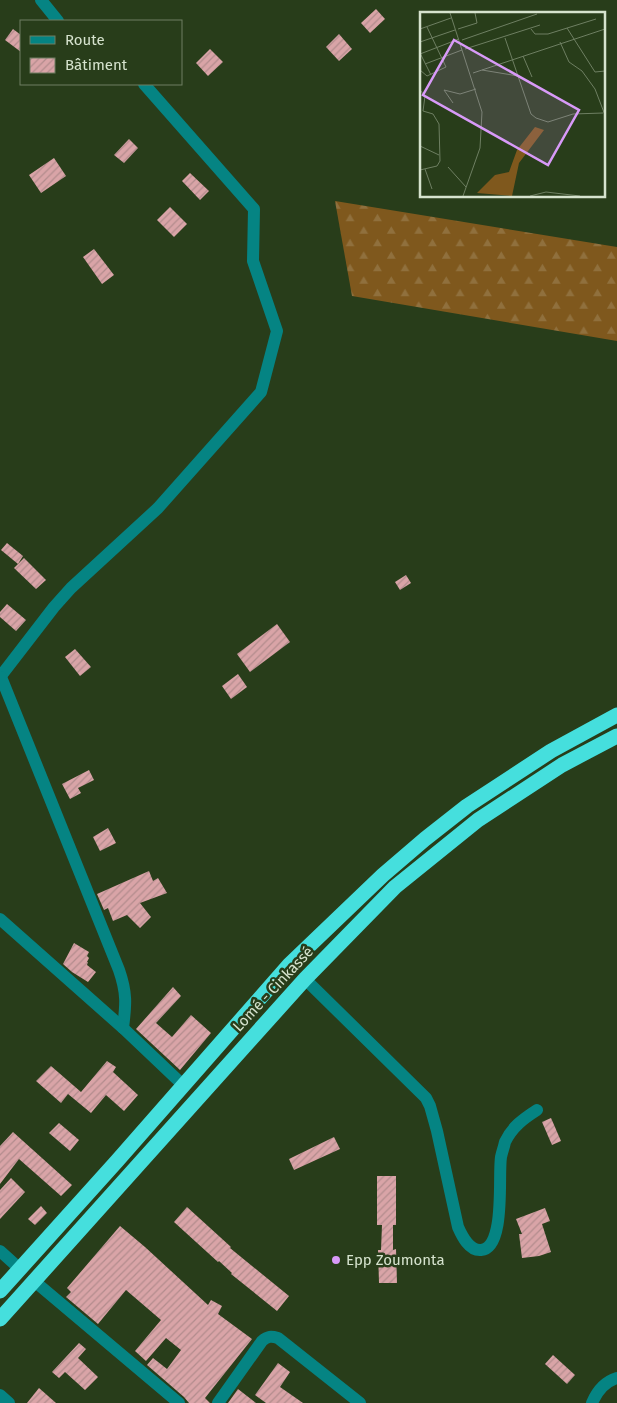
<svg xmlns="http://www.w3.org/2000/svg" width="617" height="1403" font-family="'Fira Sans',sans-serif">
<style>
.forest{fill:url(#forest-firs)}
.building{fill:url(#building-hatch)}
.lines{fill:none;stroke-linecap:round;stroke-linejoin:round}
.minor{stroke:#058483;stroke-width:12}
.highway{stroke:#45dfdd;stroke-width:15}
.poi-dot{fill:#d89af8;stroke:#283d1a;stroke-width:2}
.labels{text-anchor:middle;stroke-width:5;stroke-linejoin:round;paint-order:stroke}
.street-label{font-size:15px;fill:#d6e3ce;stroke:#283d1a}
.poi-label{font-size:15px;fill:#d6e3ce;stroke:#283d1a;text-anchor:start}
.inset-road{fill:none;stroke:#6e7f62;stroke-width:1}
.view{fill:#d89af8;fill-opacity:0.15;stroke:#d89af8;stroke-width:2.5}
.inset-edge{fill:none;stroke:#d6e3ce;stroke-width:2.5}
</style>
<defs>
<pattern id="forest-firs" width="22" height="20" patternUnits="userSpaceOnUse" patternTransform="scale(1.25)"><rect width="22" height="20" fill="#7f581d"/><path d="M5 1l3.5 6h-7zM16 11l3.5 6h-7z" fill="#90703d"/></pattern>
<pattern id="building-hatch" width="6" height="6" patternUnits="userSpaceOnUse" patternTransform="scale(1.25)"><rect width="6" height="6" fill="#d9a4a7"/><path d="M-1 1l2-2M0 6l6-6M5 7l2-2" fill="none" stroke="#b38c8d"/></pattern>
</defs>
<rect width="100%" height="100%" fill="#283d1a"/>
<path class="forest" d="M335,201L617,247V341L352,296Z"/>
<g class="building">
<path d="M376,9L385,19L370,33L361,23Z"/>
<path d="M13,29L21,35V52L5,40Z"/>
<path d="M339,34L352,49L339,61L326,47Z"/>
<path d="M210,49L223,62L208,76L196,63Z"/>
<path d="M129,139L138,148L124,163L114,155Z"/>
<path d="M54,158L66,176L41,193L29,175Z"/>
<path d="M190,173L209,191L200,200L182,181Z"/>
<path d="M170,207L187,224L174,237L157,220Z"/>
<path d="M94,249L114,275L102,284L83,257Z"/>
<path d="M7,543L23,556L18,564L1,550Z"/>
<path d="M24,558L46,580L36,589L14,568Z"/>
<path d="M406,575L411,583L400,590L395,582Z"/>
<path d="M7,604L26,620L16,631L0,617V612Z"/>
<path d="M277,624L290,642L250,672L237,654Z"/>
<path d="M75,649L91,667L80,676L65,657Z"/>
<path d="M238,674L247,687L231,699L222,686Z"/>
<path d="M89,770L94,780L78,788L81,793L70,799L62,784Z"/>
<path d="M108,828L116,843L100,851L93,837Z"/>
<path d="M149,871L153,881L158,878L167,893L140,903L151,917L140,928L127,915L113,921L108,908L104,910L97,894Z"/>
<path d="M74,943L89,952L87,956L89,958L87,962H88L87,965L96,972L88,982L72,972L63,964Z"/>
<path d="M173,987L181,996L156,1023L172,1037L191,1015L211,1033L180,1070L136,1029Z"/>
<path d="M107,1061L116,1067L113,1072L138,1095L124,1111L106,1095L91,1113L68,1094L61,1103L36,1081L51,1066L81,1092Z"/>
<path d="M551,1118L561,1141L552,1145L542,1122Z"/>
<path d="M59,1123L79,1140L70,1151L49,1133Z"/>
<path d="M13,1132L72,1185L61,1196L19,1159L0,1184V1146Z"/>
<path d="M334,1137L340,1149L294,1170L289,1159Z"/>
<path d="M377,1176H396V1225H393V1250L396,1249L397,1283H379L378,1250H381L382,1225H377Z"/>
<path d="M11,1178L25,1192L0,1219V1190Z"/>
<path d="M41,1206L47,1213L35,1225L28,1219Z"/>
<path d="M187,1207L231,1247L230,1248L289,1296L277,1311L231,1274L232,1273L219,1261L218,1262L174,1222Z"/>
<path d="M545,1208L550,1221L542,1224L551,1252L539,1256L522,1258L519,1234H522L516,1219Z"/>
<path d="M120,1226L145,1247L208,1305L211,1300L222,1306L218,1314L252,1339L205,1398L210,1403H189L184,1397L147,1365L153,1358L167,1369L181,1350L166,1338L146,1361L135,1351L161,1320L126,1290L98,1324L66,1297L71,1292L67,1288Z"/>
<path d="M79,1343L86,1349L78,1358L98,1377L85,1390L65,1372L59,1378L52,1372Z"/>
<path d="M553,1355L575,1375L567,1384L545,1364Z"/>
<path d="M278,1363L290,1372L280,1387L303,1403H266L255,1395Z"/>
<path d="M39,1388L56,1403H27Z"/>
<path d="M238,1389L256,1403H228Z"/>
</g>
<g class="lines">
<g class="minor">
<path d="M41,0L58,21"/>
<path d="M0,677L54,607L71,588L158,508L261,392L277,331L253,261L254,209L144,84"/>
<path d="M1,677L119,970C127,993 126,1004 123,1028"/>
<path d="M0,919L123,1028L183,1085"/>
<path d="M305,979L426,1098L430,1106L437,1131L458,1227C462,1236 469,1251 481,1250C506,1248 498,1175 501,1157C502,1152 504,1147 505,1142C512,1127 523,1119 537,1110"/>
<path d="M0,1251L20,1269"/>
<path d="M33,1280L179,1403"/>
<path d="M0,1395L9,1403"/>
<path d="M218,1403L262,1341C268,1336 271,1336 278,1338L360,1403"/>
<path d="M592,1403C597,1391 604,1382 617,1378"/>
</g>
<g class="highway">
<path d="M0,1291L117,1161L289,965L383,875L425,839L467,806L551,751L617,715"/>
<path d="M0,1319L305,979L395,887L478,820L562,765L617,736"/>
</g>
</g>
<circle class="poi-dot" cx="336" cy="1260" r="5"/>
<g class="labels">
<g class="street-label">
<text transform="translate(273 989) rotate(-47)" y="5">Lomé - Cinkassé</text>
</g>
<g class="poi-label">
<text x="346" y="1265">Epp Zoumonta</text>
</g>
</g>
<g transform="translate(420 12)">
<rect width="185" height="185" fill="#283d1a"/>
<path d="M115,115L124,118L99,151L92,184L57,181L75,163L89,160L97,138Z" fill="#7f581d"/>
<path class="inset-road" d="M30,1L62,100L60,136L43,184M147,16L175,60L185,59M0,17L31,6M38,17L57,11L55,1M111,17L115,22H128L176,7M85,26L111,102L116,106L128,110L153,102L183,101M42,28L117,2M0,30L35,18M140,30L149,50L162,59L175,77L185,103M45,37L120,13M0,41L11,63M0,42L39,27M103,44L112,65M5,52L42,38M0,58L7,64L26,55L7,15M62,58L98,64M53,61L185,17M0,78L5,84L3,99L13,102L19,112L20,149L17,154L0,158M33,91L24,78L40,82L56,77M0,134L19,143M28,155L46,175M5,157L12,177M110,184L126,180L160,184"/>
<path class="view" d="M34,28L159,98L128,153L3,83Z"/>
<rect width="185" height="185" class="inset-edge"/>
</g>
<rect x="20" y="20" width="162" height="65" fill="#283d1a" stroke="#6e7f62"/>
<rect x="30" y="36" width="25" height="8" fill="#058483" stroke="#6e7f62"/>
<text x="65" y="45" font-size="15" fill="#d6e3ce">Route</text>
<rect x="30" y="58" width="25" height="15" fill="url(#building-hatch)" stroke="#6e7f62"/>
<text x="65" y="70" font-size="15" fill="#d6e3ce">Bâtiment</text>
</svg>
